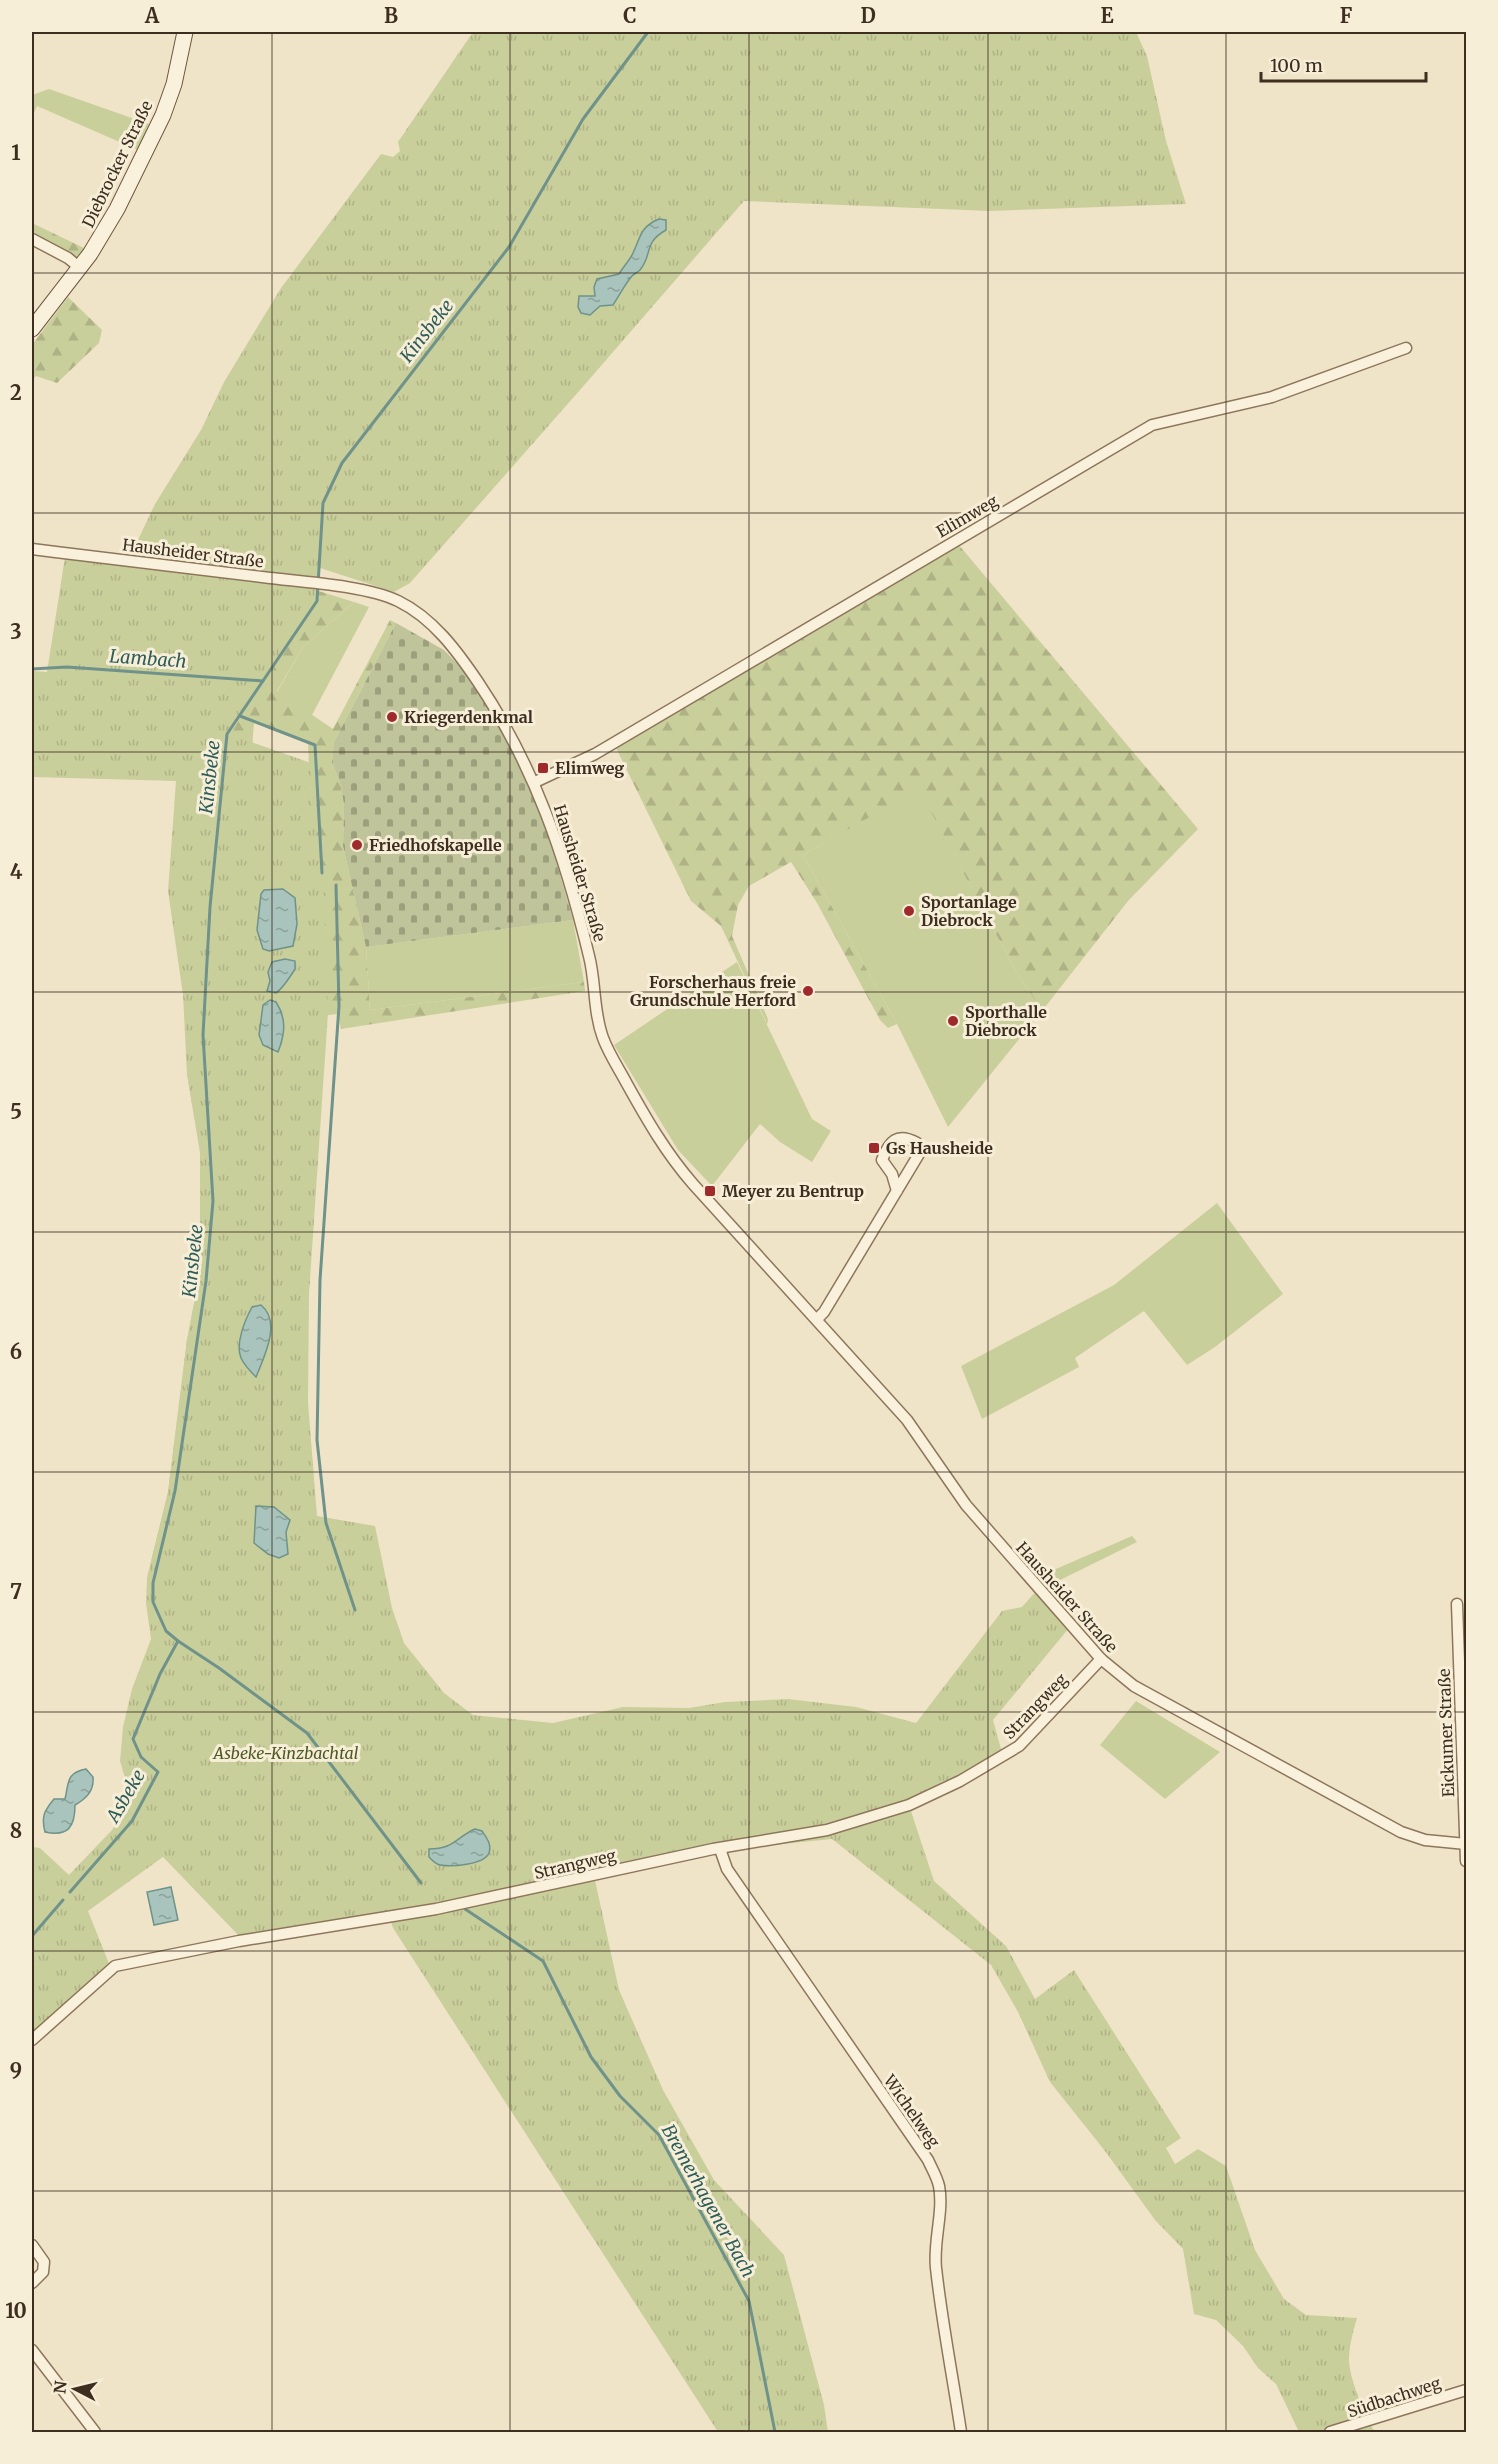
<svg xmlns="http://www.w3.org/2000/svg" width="1498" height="2464" font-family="Merriweather,serif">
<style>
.grass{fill:#c9cf9b}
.forest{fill:url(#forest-firs)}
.cemetery{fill:url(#cemetery-stones)}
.park{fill:url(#park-tufts)}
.water{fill:url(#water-ripples);stroke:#6f938a;stroke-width:1.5}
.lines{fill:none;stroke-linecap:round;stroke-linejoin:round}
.stream{stroke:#6f938a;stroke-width:3}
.minor-casing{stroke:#8d765c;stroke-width:13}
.secondary-casing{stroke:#6f573f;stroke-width:17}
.minor{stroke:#faf1dc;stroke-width:10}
.secondary{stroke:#faf1dc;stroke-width:15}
.grid{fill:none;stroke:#3d2e20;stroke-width:1.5;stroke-opacity:0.55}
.poi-dot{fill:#9e2a2b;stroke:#f7eed8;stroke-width:2}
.labels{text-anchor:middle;stroke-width:6;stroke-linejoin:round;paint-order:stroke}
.street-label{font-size:16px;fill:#3d2e20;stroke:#f7eed8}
.poi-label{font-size:16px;font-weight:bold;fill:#3d2e20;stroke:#f7eed8;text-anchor:start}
.park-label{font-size:16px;font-style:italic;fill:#4d5a26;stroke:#f7eed8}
.water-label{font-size:18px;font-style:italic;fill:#2f5d5a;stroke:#f7eed8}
.neatline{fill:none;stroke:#3d2e20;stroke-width:2}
.grid-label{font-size:20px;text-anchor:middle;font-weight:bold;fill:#3d2e20}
</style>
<defs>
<pattern id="forest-firs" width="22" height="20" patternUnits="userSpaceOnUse" patternTransform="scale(1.5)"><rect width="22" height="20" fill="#c9cf9b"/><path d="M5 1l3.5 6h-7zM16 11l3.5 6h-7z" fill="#aeb285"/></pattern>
<pattern id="cemetery-stones" width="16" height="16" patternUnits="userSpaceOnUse" patternTransform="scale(1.5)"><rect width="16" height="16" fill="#bfc49a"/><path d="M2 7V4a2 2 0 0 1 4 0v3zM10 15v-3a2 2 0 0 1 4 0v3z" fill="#9ca07d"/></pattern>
<pattern id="park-tufts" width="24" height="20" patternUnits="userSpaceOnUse" patternTransform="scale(1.5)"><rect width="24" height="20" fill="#c9cf9b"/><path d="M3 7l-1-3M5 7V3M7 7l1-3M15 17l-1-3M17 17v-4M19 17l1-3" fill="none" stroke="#aeb285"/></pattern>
<pattern id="water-ripples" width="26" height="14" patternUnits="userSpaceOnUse" patternTransform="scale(1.5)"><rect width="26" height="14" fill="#a9c4bc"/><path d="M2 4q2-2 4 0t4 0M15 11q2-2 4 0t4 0" fill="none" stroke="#8ba098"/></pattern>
</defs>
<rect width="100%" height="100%" fill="#f0e4c8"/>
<g class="grass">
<path d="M49,89L149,124L138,150L37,106L32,118V95Z"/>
<path d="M354,602L369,607L311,717L277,692L303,647Z"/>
<path d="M919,788L1013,966L1042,1011L948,1127L897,1024L803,855Z"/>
<path d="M573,920L584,982L370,1010L366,947Z"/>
<path d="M737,962L812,1119L831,1131L812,1162L780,1142L760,1124L712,1186L678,1150L614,1045Z"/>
<path d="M1217,1203L1283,1294L1215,1347L1187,1365L1144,1311L1075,1358L1079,1367L982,1419L961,1366L1114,1285Z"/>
<path d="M1132,1536L1137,1542L1050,1585L1042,1575Z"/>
<path d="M1136,1701L1220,1752L1165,1799L1100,1745Z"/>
</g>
<g class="forest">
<path d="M32,223L84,248L77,260L32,233Z"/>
<path d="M68,297L102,330L99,343L57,383L36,376L32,381V345Z"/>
<path d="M958,544L1198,829L1128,901L1042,1011L1013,966L919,789L803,855L897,1024L888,1028L880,1020L817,903L791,862L749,886L738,905L732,936L768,1019L767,1024L721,926L691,901L616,748Z"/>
<path d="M312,589L354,602L303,647L277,691L333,729L390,620L396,623L334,742L332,762L341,786L344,805L343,846L366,947L370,1010L584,982L585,991L341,1029L338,1014L318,1016L316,835L310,786L308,744L254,723L232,994L246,1213L147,1578L168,1492L187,1340L196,1293L200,1227V1152L187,1074L222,734Z"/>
</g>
<path class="cemetery" d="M396,623L444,650L464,671L515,748L536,791L573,920L366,947L343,846L344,805L341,786L332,762L334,742Z"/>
<path class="park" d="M473,32H1136L1147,56L1166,141L1186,204L990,211L744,201L587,382L410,583L394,592L320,568L318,601L228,734L311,763L310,786L323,871L328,1013L309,1294L308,1402L317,1516L375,1526L392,1608L404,1643L444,1693L473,1715L553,1723L623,1707L689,1708L725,1702L788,1699L856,1707L916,1723L1002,1611L1022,1607L1037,1590L1069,1628L993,1720L1003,1756L909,1805L934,1881L1006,1946L1035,1999L1074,1970L1181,2138L1166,2148L1175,2164L1198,2149L1226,2166L1255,2250L1284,2299L1306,2315L1357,2318C1353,2332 1349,2346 1349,2361C1350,2380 1365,2416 1375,2432H1299L1276,2384L1258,2368L1243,2346L1216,2320L1194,2314L1183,2249L1155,2220L1105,2151L1050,2082L1018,2012L991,1965L832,1839L721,1850L593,1871L619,1990L663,2090L714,2180L784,2255L824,2405L828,2432H718L393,1928L388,1912L240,1937L163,1857L88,1911L110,1966L32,2037V1847L40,1848L69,1875L113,1829L127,1785L120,1761L123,1727L132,1689L151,1639L146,1603L147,1578L168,1492L187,1340L196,1293L200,1227V1152L187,1074L183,995L168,891L176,781L32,777V671L47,672L65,557L128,561L155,504L201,430L224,382L281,288L381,154L393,157L400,151L398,142Z"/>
<g class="water">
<path d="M659,219L666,220V230C643,243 653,254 640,270C637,273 635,273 632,276C625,284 619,296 613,305L600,306L590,315L581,313L578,307L579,296H595L594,287L597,279L619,274C623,267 630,260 633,253C641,236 640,227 659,219Z"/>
<path d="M283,889L295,898L297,924L293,946L269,951L263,949L257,930L261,894L264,890Z"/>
<path d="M285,959L295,961V969C290,977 283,988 276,993L267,991L270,981L268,972L272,962Z"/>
<path d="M270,1000L276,1002C287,1019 285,1034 278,1052L263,1045L259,1035L263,1005Z"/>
<path d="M261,1305C282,1322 264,1357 256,1377C251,1372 244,1365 241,1358C235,1344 245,1320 252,1307Z"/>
<path d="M256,1506L274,1507L290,1520L286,1532L288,1554L279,1558L268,1554L254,1543Z"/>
<path d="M86,1769L93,1777C94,1791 87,1798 75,1805C75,1827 68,1837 45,1832C41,1817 44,1811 54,1799H65C69,1782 66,1773 86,1769Z"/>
<path d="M475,1829L482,1831C486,1837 492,1844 489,1853C484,1865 451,1867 440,1865C435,1864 432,1860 429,1857V1849C454,1849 455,1838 475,1829Z"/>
<path d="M171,1887L178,1920L154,1925L147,1892Z"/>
</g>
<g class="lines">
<g class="stream">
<path d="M32,669L67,667L263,681"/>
<path d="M240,716L315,745L322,873"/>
<path d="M336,885L339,1006L320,1280L317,1440L326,1523L355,1610"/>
<path d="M421,1883L307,1733L219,1668L178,1641L166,1631L153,1602V1583L175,1491L206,1281L213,1201L203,1035L210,907L227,734L317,601L323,503L342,463L509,247L583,119L648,32"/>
<path d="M70,1892L132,1821L158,1772L141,1757L133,1739L160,1674L178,1641"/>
<path d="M465,1909L543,1961L591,2057L620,2096L659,2135L749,2301L775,2432"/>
<path d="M32,1936L63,1900"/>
</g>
<g class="minor-casing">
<g id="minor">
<path d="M32,239L68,258L80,268"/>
<path d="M32,549C111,559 190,568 270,578C305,582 367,586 398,601C433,618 457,651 478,682C535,767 565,856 589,956C596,983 593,1011 603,1038C609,1054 619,1069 627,1084C647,1120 666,1153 693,1184L907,1420L966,1505L1101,1659L1134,1686L1401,1832L1425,1840L1466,1844"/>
<path d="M535,782L595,754L1152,425L1272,397L1406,348"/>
<path d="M817,1319L824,1312L919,1154L917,1143C897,1132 889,1141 882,1160L892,1174L897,1191"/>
<path d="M1457,1604L1466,1861"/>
<path d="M720,1849L727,1869L928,2160C932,2169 937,2177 939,2186C944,2212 933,2241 936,2268C942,2323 953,2378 961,2432"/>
<path d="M32,2040L115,1966L239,1941L436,1909L713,1849L827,1830L909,1805L960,1781L1019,1746L1101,1659"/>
<path d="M32,2245L44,2262L43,2272L32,2283"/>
<path d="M32,2350L95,2432"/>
<path d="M1330,2432L1466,2390"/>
</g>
</g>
<g class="secondary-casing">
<path id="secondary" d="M32,329L90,254L117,209L163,115L174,84L185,32"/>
</g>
<use href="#minor" class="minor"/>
<use href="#secondary" class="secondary"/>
</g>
<path class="grid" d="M272,32V2432M510,32V2432M749,32V2432M988,32V2432M1226,32V2432M32,273H1466M32,513H1466M32,752H1466M32,992H1466M32,1232H1466M32,1472H1466M32,1712H1466M32,1951H1466M32,2191H1466"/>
<g class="poi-dot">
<circle cx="392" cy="717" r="6"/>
<rect x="537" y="762" width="12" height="12" rx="3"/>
<circle cx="357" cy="845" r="6"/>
<circle cx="909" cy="911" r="6"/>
<circle cx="808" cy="991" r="6"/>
<circle cx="953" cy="1021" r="6"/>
<rect x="868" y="1142" width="12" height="12" rx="3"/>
<rect x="704" y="1185" width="12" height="12" rx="3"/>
</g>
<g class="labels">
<g class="street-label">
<text transform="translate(117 164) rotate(-64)" y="6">Diebrocker Straße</text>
<text transform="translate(967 516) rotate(-30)" y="6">Elimweg</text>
<text transform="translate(193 553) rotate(7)" y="6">Hausheider Straße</text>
<text transform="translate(580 873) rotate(73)" y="6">Hausheider Straße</text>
<text transform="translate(1067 1597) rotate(48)" y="6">Hausheider Straße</text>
<text transform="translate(1035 1706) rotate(-46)" y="6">Strangweg</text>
<text transform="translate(1446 1733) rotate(-92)" y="6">Eickumer Straße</text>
<text transform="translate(575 1864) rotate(-13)" y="6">Strangweg</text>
<text transform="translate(912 2111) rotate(55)" y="6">Wichelweg</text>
<text transform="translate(1394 2397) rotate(-18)" y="6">Südbachweg</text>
</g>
<g class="poi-label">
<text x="404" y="723">Kriegerdenkmal</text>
<text x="555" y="774">Elimweg</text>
<text x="369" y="851">Friedhofskapelle</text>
<text x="921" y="908">Sportanlage<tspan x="921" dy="18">Diebrock</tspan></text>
<text x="796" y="988" text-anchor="end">Forscherhaus freie<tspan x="796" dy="18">Grundschule Herford</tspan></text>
<text x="965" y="1018">Sporthalle<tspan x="965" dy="18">Diebrock</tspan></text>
<text x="886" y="1154">Gs Hausheide</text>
<text x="722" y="1197">Meyer zu Bentrup</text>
</g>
<g class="park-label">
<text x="286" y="1759">Asbeke-Kinzbachtal</text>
</g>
<g class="water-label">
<text transform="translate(427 331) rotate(-52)" y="6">Kinsbeke</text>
<text transform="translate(148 659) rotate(4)" y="6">Lambach</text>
<text transform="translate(210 777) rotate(-84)" y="6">Kinsbeke</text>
<text transform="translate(193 1261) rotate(-84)" y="6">Kinsbeke</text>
<text transform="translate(126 1796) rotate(-60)" y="6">Asbeke</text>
<text transform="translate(708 2201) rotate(61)" y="6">Bremerhagener Bach</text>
</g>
</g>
<rect width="1498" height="2464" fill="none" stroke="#f7eed8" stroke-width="66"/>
<g transform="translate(75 2389) rotate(277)" stroke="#f7eed8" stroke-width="4.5" paint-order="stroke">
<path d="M0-4.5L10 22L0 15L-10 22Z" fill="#3d2e20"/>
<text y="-9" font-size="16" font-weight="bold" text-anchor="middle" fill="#3d2e20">N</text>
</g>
<path d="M1261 72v9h165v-9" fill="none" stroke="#3d2e20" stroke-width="3"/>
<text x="1270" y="72" font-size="18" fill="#3d2e20" stroke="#f7eed8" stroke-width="4.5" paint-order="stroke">100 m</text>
<rect x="33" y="33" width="1432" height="2398" class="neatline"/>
<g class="grid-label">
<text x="152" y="23">A</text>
<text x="391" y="23">B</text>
<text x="630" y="23">C</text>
<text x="868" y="23">D</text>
<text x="1107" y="23">E</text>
<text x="1346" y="23">F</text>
<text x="16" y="160">1</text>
<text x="16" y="400">2</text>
<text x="16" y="639">3</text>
<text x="16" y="879">4</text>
<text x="16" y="1119">5</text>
<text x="16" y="1359">6</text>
<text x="16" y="1599">7</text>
<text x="16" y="1838">8</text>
<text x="16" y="2078">9</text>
<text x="16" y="2318">10</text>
</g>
</svg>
